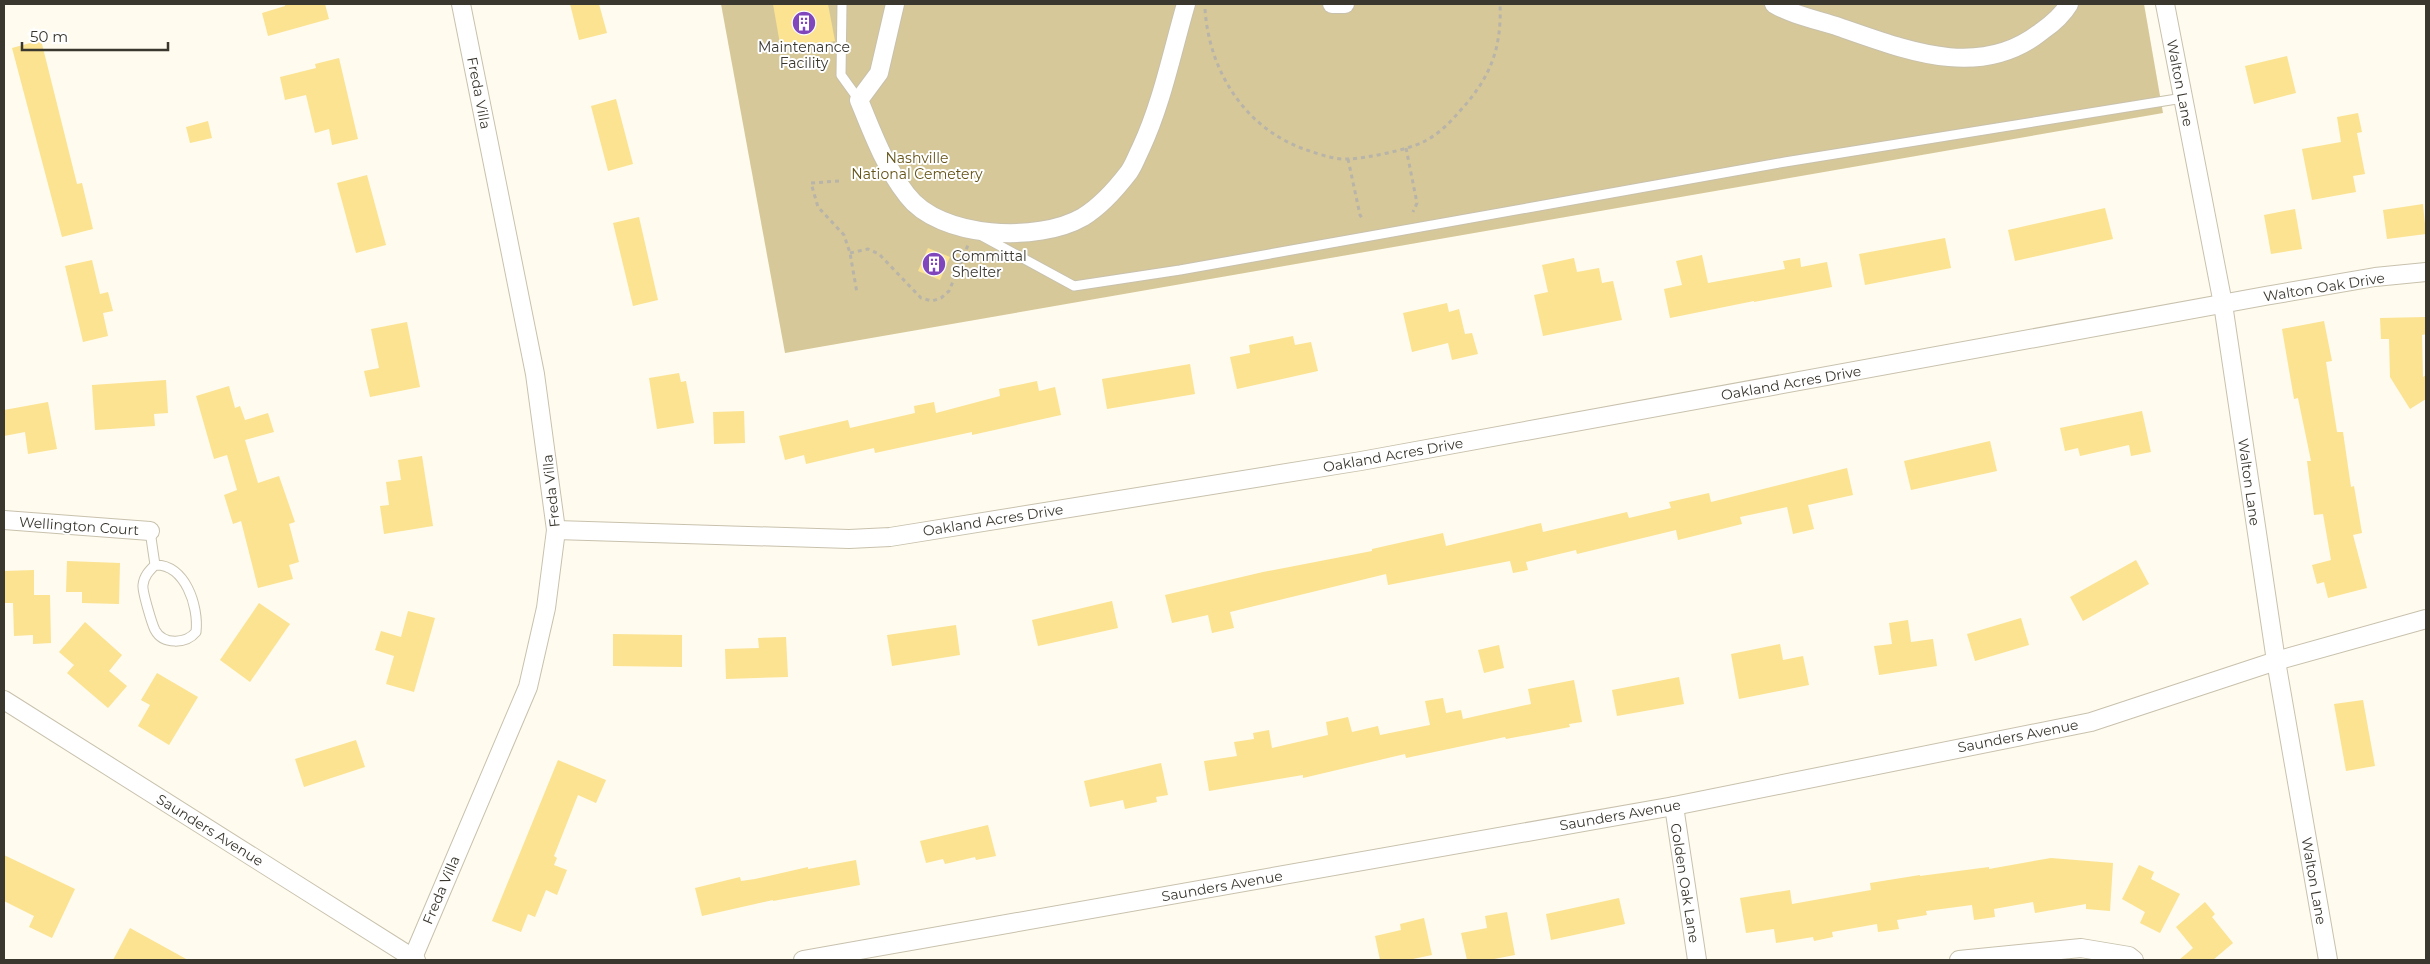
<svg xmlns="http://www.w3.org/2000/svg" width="2430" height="964" font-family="Montserrat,sans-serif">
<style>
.green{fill:#d6c899}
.building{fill:#fbe392}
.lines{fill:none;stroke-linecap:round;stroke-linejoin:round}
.service-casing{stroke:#c8c1ad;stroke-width:11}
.minor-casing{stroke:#c8c1ad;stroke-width:20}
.path{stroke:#b8b4a9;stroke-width:3;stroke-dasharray:4 4;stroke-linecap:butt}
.service{stroke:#fff;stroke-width:9}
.minor{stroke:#fff;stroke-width:18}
.labels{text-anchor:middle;stroke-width:4;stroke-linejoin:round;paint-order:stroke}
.poi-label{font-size:14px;fill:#3a372f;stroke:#fff}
.street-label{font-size:14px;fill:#3a372f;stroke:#fff}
.park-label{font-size:14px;fill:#655418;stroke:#fff}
</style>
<rect width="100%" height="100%" fill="#fffbee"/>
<path class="green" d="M721,4H2144L2163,113L785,353Z"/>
<g class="building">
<path d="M285,4H325L329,19L268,36L262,13L285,6Z"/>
<path d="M570,4H599L607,33L579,40Z"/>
<path d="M773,4H828L835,41L781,50Z"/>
<path d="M41,40L77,184L82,183L93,229L62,237L12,48Z"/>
<path d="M2287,56L2296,93L2254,104L2245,66Z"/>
<path d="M339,58L358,139L332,145L329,129L315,133L306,95L285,100L280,77L316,68L315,64Z"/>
<path d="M616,99L633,164L608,171L591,106Z"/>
<path d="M2358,113L2362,132L2357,133L2365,174L2353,176L2356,192L2312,200L2302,149L2341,142L2337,117Z"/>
<path d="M208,121L212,138L190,143L186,127Z"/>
<path d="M367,175L386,245L356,253L337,183Z"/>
<path d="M2423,204L2426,234L2387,239L2383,210Z"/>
<path d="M2105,208L2113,239L2015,261L2008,230Z"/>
<path d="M2295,209L2302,249L2271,254L2264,215Z"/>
<path d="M639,217L658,300L633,306L613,223Z"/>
<path d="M1945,238L1951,268L1865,285L1859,254Z"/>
<path d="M928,248L950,257L940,280L918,271Z"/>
<path d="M1702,255L1708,283L1785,269L1783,261L1800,258L1801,267L1827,262L1832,287L1754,302V301L1670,318L1664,289L1682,285L1676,261Z"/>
<path d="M1574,258L1577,272L1599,268L1602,283L1613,281L1622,320L1543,336L1534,295L1548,292L1542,265Z"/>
<path d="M92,260L100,294L108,292L113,311L103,313L108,336L83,342L65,266Z"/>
<path d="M1447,303L1449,312L1459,309L1465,334L1472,333L1478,354L1452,360L1448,343L1412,352L1403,313Z"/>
<path d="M2426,317V334L2422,335L2423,377L2426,375V399L2410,409L2390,377L2389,339H2381L2380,318Z"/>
<path d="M2324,321L2332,361L2326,362L2337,432H2343L2351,487L2354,486L2362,533L2353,535L2367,588L2328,598L2324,582L2317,584L2312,565L2331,560L2323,514L2314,515L2307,461H2311L2298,398L2294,399L2282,329Z"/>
<path d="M407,322L420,387L370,397L364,371L379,368L371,329Z"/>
<path d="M1293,336L1295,345L1311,342L1318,371L1237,389L1230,357L1250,353L1249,345Z"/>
<path d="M1190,364L1195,394L1107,409L1102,379Z"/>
<path d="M679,373L681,382L686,381L694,423L657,429L649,378Z"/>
<path d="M166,380L168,413L154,414L155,426L95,430L92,385Z"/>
<path d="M1037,381L1039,391L1055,387L1061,415L972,435V432L875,453L874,448L806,464L804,455L785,460L779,436L848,420L850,428L915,413L914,406L934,402L936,413L1000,396L999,389Z"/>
<path d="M229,386L235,408L240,406L245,420L268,413L274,432L245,440L258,483L279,476L295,522L289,524L299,562L289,565L293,579L258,588L241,521L233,524L224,495L237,490L227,455L214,459L196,396Z"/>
<path d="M48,402L57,449L28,454L25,432L4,436V410Z"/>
<path d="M744,411L745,443L714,444L713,412Z"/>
<path d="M2142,411L2151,452L2131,456L2129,445L2080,456L2078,448L2065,451L2060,428Z"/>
<path d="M1990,441L1997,471L1911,490L1904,461Z"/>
<path d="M422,456L433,526L384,534L380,506L389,505L386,482L401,480L398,460Z"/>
<path d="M1847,468L1853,495L1808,505L1814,529L1793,534L1787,507L1740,517L1742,524L1678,540L1676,530L1577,554L1576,550L1526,562L1528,570L1513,573L1510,561L1388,585L1386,574L1230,612L1234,628L1212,633L1208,615L1172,623L1165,595L1263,572L1372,551V549L1443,533L1446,546L1541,523L1543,532L1627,512L1629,518L1671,508L1669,502L1709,493L1711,502Z"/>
<path d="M2136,560L2149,584L2083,621L2070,597Z"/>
<path d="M67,561L120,563L119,604L82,603V592H66Z"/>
<path d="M34,570V595H50L51,643L33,644V635L14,636L13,603H4V571Z"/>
<path d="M1112,601L1118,628L1038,646L1032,620Z"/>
<path d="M259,603L290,624L250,682L220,660Z"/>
<path d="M408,611L435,618L414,692L386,684L394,656L375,650L381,631L401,637Z"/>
<path d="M2021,618L2029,645L1975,661L1967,634Z"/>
<path d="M1908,620L1911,642L1933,639L1937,666L1879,675L1874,646L1892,644L1889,623Z"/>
<path d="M85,622L122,655L109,671L127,686L108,708L67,673L74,665L59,652Z"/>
<path d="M956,625L960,655L892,666L887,635Z"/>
<path d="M613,634L682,635V667L613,666Z"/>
<path d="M786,637L788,677L726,679L725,649L759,648L758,638Z"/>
<path d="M1780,644L1783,660L1803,656L1809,685L1739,699L1731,654Z"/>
<path d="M1499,645L1504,668L1484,673L1478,650Z"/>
<path d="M157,673L198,697L169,745L138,726L150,705L141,700Z"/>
<path d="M1679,677L1684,704L1617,716L1612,690Z"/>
<path d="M1574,680L1582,722L1569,724L1570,727L1506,739L1505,737L1406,758L1405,754L1303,778V775L1209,791L1204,761L1237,756L1234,742L1254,739L1253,733L1269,730L1272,748L1328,735L1326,722L1348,717L1352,732L1378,726L1380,735L1430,725L1425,701L1443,698L1446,713L1461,710L1463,719L1531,704L1528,689Z"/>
<path d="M2363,700L2375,766L2346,771L2334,704Z"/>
<path d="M356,740L365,767L304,787L295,759Z"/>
<path d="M558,760L606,780L596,803L578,795L554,856L557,858L554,865L567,870L557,895L546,890L535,917L528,914L521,932L492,921Z"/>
<path d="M1161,763L1168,795L1156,797L1157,802L1125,809L1123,800L1090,807L1084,781Z"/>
<path d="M988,825L996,856L976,860L975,857L945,864L943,859L926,863L920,841Z"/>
<path d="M4,855L75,889L52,938L29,927L34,916L4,901Z"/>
<path d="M2051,858L2113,863L2110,911L2086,909V904L2035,913L2033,902L1994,909L1995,917L1974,920L1972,905L1926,911L1927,915L1897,920L1899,929L1878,932L1877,924L1832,932L1833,937L1814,941L1813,937L1776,943L1774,929L1746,933L1740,898L1790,890L1792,904L1871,890L1870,883L1920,875V876L1989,867V869Z"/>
<path d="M856,860L860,885L773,901V900L702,916L695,888L740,877L741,881L755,879L808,867V869Z"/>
<path d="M2139,865L2154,872L2151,879L2180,894L2160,933L2140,923L2145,912L2122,899Z"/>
<path d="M1619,898L1625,924L1551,940L1546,914Z"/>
<path d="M2205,902L2215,914L2212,917L2233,943L2213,960H2179L2193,948L2176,927Z"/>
<path d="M1507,912L1515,955L1489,960H1467L1461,933L1487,928L1485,916Z"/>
<path d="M1424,918L1432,955L1408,960H1380L1375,936L1401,930L1400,924Z"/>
<path d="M130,928L188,960H113Z"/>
</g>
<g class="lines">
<g class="service-casing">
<g id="service">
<path d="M842,4L841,75L859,100"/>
<path d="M982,236L1074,286L1180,270L1785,162L2183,98"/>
<path d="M150,531L155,565C149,571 144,576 143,585C142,591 152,624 155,630C163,645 186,644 196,632C199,606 185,564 155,565"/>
</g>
</g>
<g class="minor-casing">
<g id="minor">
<path d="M895,4L879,73L859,100C872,132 885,167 907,195C940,239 1038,243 1083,217C1101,206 1116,189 1129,172C1134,165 1137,156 1141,148C1162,103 1172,52 1186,4"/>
<path d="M1332,4H1345"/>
<path d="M1774,4C1792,15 1818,20 1839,27C1906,50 1980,81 2042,31C2052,24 2063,14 2069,4"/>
<path d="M2165,4L2223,304L2276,661L2328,960"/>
<path d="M4,520L150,531"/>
<path d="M556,530L849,539L890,537L1361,461L2265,296L2375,277L2426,272"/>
<path d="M4,700L416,960"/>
<path d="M1674,806L1697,960"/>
<path d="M412,960L528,687L546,608L556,530L535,374L461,4"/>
<path d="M803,960L1674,806L2091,722L2276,661L2426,619"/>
<path d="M1959,960L2081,948L2129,956L2134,960"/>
</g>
</g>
<g class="path">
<path d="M1205,9C1209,71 1245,128 1304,149C1318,154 1335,160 1349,159C1367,158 1407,150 1423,142C1436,136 1449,124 1458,113C1489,80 1502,50 1500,4"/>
<path d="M1406,148L1417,203L1413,212"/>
<path d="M1348,159L1360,215L1363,220"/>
<path d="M839,181L811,183L818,207L844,235L850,253L857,293"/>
<path d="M850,253L868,249L879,254L921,298L932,301L941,298L949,291L968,245"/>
</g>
<use href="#service" class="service"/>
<use href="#minor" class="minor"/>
</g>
<defs>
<g id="building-disc" transform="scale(1.25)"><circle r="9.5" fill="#8047bd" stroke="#fff"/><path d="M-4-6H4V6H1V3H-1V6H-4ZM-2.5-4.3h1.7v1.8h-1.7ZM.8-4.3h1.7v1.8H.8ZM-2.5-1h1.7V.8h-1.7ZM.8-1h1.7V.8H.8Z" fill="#fff"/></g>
</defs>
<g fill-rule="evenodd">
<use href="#building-disc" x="804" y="23"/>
<use href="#building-disc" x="934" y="264"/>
</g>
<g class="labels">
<g class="poi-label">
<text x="804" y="52">Maintenance<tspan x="804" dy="16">Facility</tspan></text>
<text x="952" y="261" text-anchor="start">Committal<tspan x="952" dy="16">Shelter</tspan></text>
</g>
<g class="street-label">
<text transform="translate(2180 83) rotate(79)" y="5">Walton Lane</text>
<text transform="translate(479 93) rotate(79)" y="5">Freda Villa</text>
<text transform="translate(2324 287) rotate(-9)" y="5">Walton Oak Drive</text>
<text transform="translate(1791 383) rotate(-10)" y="5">Oakland Acres Drive</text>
<text transform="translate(1393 455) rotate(-10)" y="5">Oakland Acres Drive</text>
<text transform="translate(2249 482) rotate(82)" y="5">Walton Lane</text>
<text transform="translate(551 491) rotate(-96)" y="5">Freda Villa</text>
<text transform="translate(993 520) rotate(-9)" y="5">Oakland Acres Drive</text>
<text transform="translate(79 526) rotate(4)" y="5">Wellington Court</text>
<text transform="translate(2018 736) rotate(-11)" y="5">Saunders Avenue</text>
<text transform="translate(1620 815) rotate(-10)" y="5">Saunders Avenue</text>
<text transform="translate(210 830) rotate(32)" y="5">Saunders Avenue</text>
<text transform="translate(2314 881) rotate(80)" y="5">Walton Lane</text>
<text transform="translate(1685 883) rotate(81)" y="5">Golden Oak Lane</text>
<text transform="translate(1222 886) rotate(-10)" y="5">Saunders Avenue</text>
<text transform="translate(441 890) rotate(-67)" y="5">Freda Villa</text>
</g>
<g class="park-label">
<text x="917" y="163">Nashville<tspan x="917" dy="16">National Cemetery</tspan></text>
</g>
</g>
<rect width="2430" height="964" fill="none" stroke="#3a372f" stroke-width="10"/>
<path d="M22 42v8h146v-8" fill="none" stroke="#3a372f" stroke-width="2.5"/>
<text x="30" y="42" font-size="15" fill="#3a372f" stroke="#ffffff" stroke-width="4" paint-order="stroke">50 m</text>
</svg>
